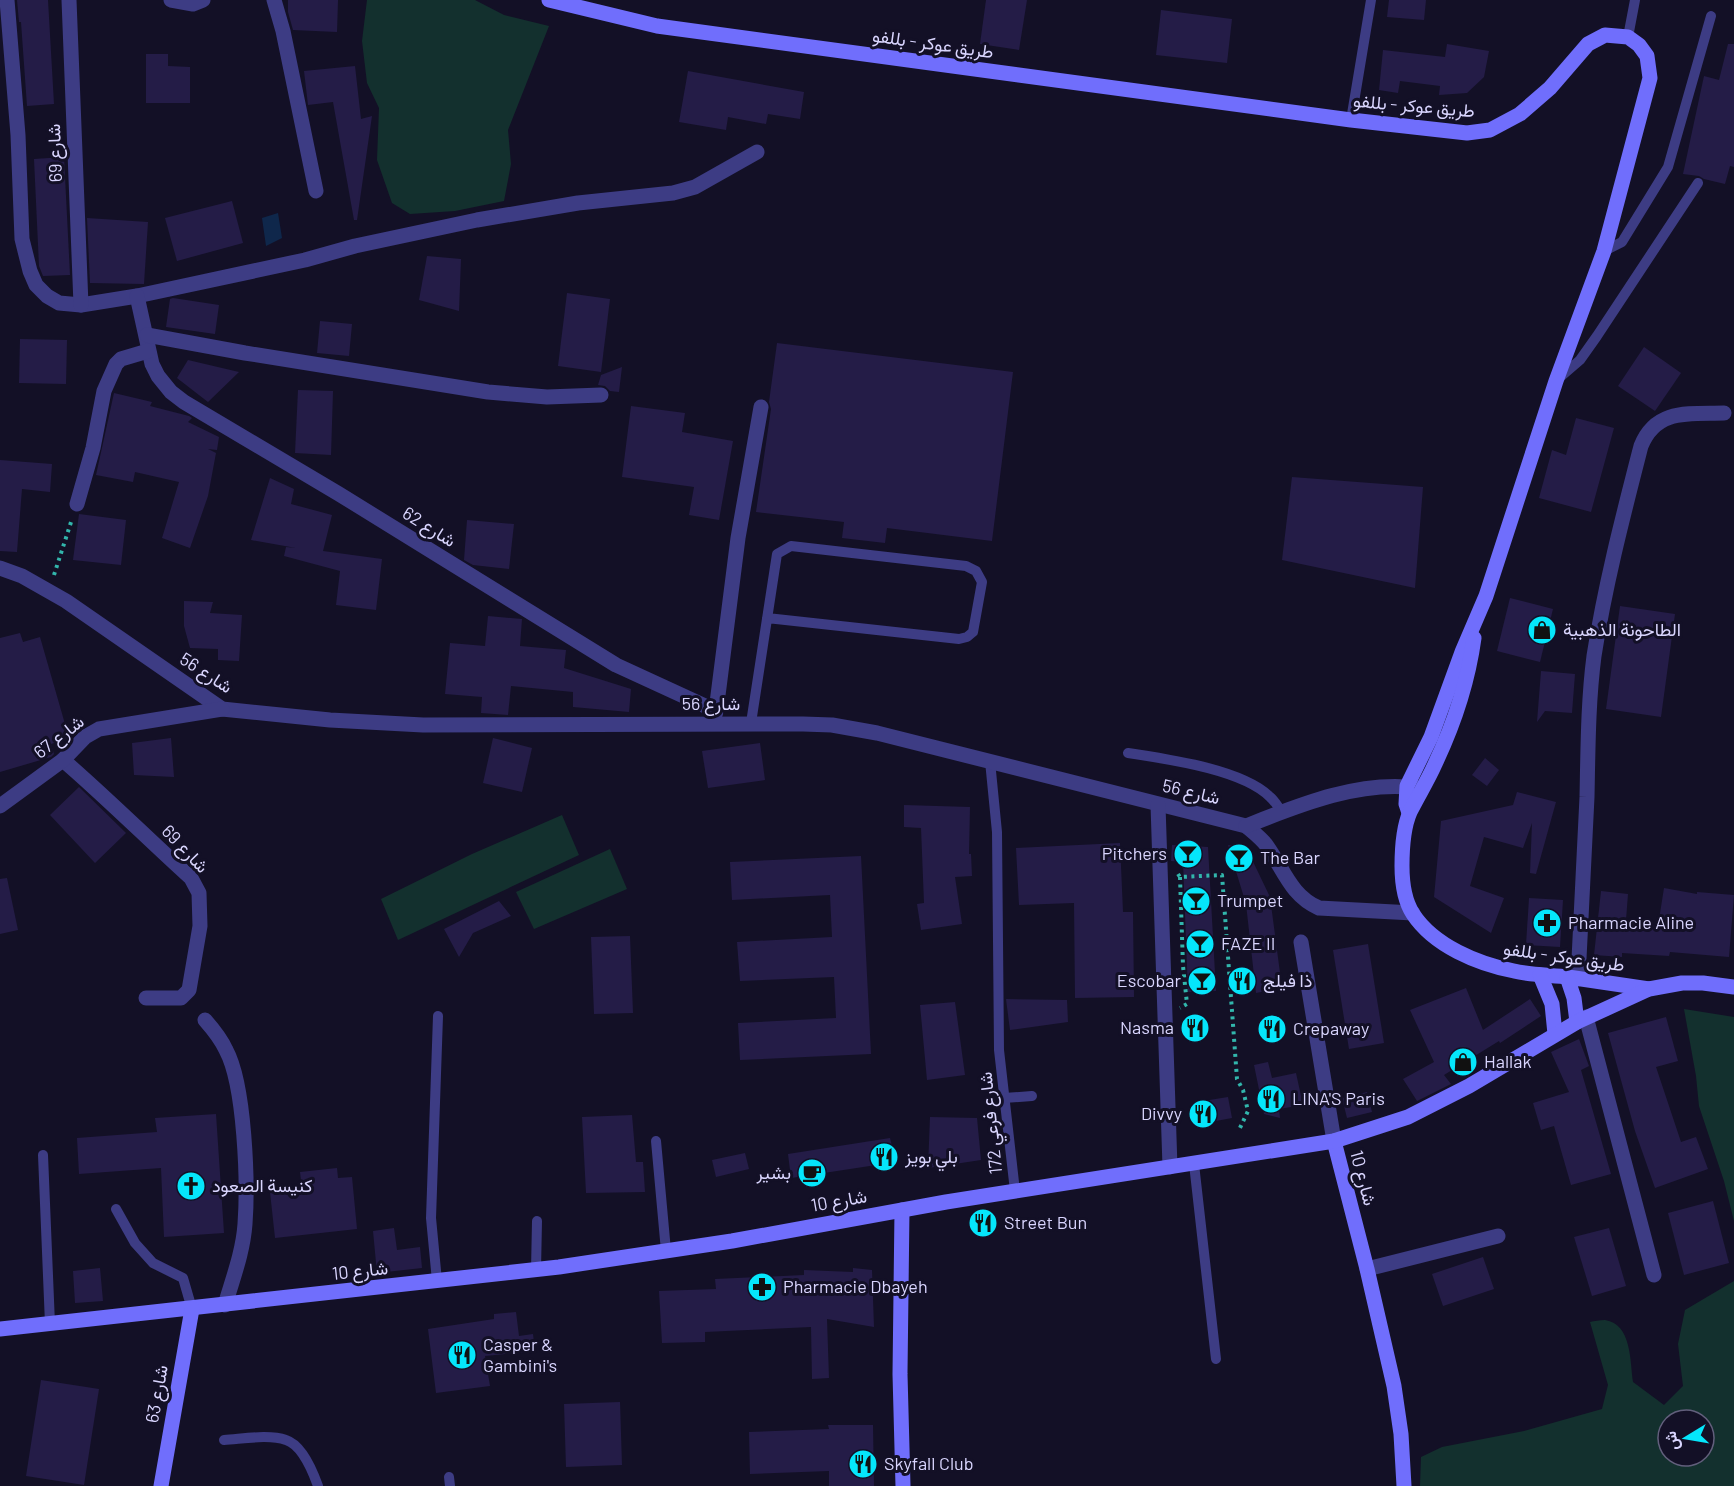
<svg xmlns="http://www.w3.org/2000/svg" width="1734" height="1486" font-family="Barlow,Vazirmatn,sans-serif">
<style>
.green{fill:#13302e;fill-rule:evenodd}
.water{fill:#0f274b}
.building{fill:#241c47}
.lines{fill:none;stroke-linecap:round;stroke-linejoin:round}
.path{stroke:#32b6ac;stroke-width:4;stroke-dasharray:3 4.5;stroke-linecap:butt}
.lane{stroke:#3d3c84;stroke-width:10}
.street{stroke:#3d3c84;stroke-width:15}
.secondary{stroke:#706efc;stroke-width:15}
.labels{text-anchor:middle;stroke-width:6;stroke-linejoin:round;paint-order:stroke}
.street-label{font-size:18px;fill:#d9d5fe;stroke:#131026}
.poi-label{font-size:18px;fill:#d9d5fe;stroke:#131026;text-anchor:start}
</style>
<rect width="100%" height="100%" fill="#131026"/>
<g class="green">
<path d="M367,0H475L504,15L549,26L508,130L511,164L504,201L455,211L410,214L392,203L377,160L379,108L367,83L362,41Z"/>
<path d="M562,815L579,855L398,940L381,899L472,854Z"/>
<path d="M610,849L627,889L534,929L516,892Z"/>
<path d="M1684,1009L1734,1017V1221L1724,1181L1699,1106L1696,1076Z"/>
<path d="M1734,1281V1486H1420L1421,1457L1442,1447L1524,1431L1602,1409L1608,1385L1590,1322C1594,1321 1600,1320 1605,1320C1632,1324 1630,1362 1633,1382L1664,1405L1683,1386L1678,1344L1685,1310ZM1668,1420H1704V1456H1668Z"/>
</g>
<path class="water" d="M278,213L282,238L266,246L262,218Z"/>
<g class="building">
<path d="M17,0H48L54,104L27,106L21,22H19Z"/>
<path d="M288,0H338L337,32L293,30L288,12Z"/>
<path d="M986,0H1027L1019,50L980,44Z"/>
<path d="M1389,0H1426L1424,20L1387,17Z"/>
<path d="M1161,10L1232,19L1227,63L1156,55Z"/>
<path d="M1447,44L1489,51L1484,77L1467,93L1439,95L1440,86L1400,81L1398,93L1379,90L1383,50L1445,57Z"/>
<path d="M1728,44H1734V167L1730,166L1725,184L1704,179L1699,176L1683,174L1704,76L1719,80Z"/>
<path d="M146,54H168V66L190,67V103H146Z"/>
<path d="M355,66L361,119L372,116L357,220H354L333,102L308,105L304,71Z"/>
<path d="M688,71L804,92L800,119L768,114L766,124L728,117L726,130L679,122Z"/>
<path d="M64,157L70,275L43,276L39,266L34,159Z"/>
<path d="M232,201L243,243L177,261L165,218Z"/>
<path d="M87,218L148,222L144,284L90,283Z"/>
<path d="M427,256L461,259L459,311L419,300Z"/>
<path d="M567,293L610,299L601,372L558,366Z"/>
<path d="M173,298L219,305L215,334L166,327L170,299Z"/>
<path d="M320,321L352,324L349,356L317,353Z"/>
<path d="M20,339L67,340L66,384L19,383Z"/>
<path d="M777,343L1013,372L992,541L887,528L885,543L842,538L844,522L756,512L771,409L769,402Z"/>
<path d="M1644,347L1681,373L1655,411L1618,386Z"/>
<path d="M188,360L239,372L208,402L177,378Z"/>
<path d="M622,367L619,392L610,391L605,386L598,385L601,375Z"/>
<path d="M298,390L333,391L331,455L295,453Z"/>
<path d="M114,393L152,402L150,406L189,416L192,418L188,422L219,437L217,450L208,449L216,453L208,496L190,548L162,538L179,482L135,472L133,482L96,475Z"/>
<path d="M631,406L685,413L682,432L733,441L719,520L689,515L694,487L622,477Z"/>
<path d="M1576,418L1614,428L1591,512L1539,498L1552,450L1566,455Z"/>
<path d="M0,460L52,464L50,492L22,489L17,552L0,551Z"/>
<path d="M1292,477L1423,487L1415,588L1282,560Z"/>
<path d="M270,478L294,489L291,504L332,515L323,551L382,559L376,610L336,605L340,571L284,556L286,547L296,548L251,540Z"/>
<path d="M79,514L126,520L121,565L73,560Z"/>
<path d="M467,520L514,524L509,569L473,565L464,560Z"/>
<path d="M1510,598L1553,609L1540,662L1497,651Z"/>
<path d="M184,601L213,602L210,613L242,615L239,661L218,660V649L190,648L184,626Z"/>
<path d="M1620,606L1675,614L1661,717L1606,709Z"/>
<path d="M488,616L522,619L520,646L566,650L564,668L631,689L629,712L573,707V692L511,686L508,715L481,713L482,697L445,694L450,643L485,646Z"/>
<path d="M20,633L23,642L40,637L69,738L51,744L54,754L51,757L0,772V638Z"/>
<path d="M1541,671L1575,674L1572,713L1545,711L1537,722Z"/>
<path d="M171,738L174,777L134,775L132,743Z"/>
<path d="M493,738L532,748L522,792L483,783Z"/>
<path d="M760,743L765,780L708,788L702,751Z"/>
<path d="M1485,758L1499,770L1487,786L1472,775Z"/>
<path d="M79,787L126,833L95,863L50,815Z"/>
<path d="M1517,792L1556,802L1536,874L1530,873L1532,823L1523,848L1484,837L1470,886L1504,898L1491,933L1434,897L1441,821L1513,805Z"/>
<path d="M904,805L970,807L969,854H971L972,876L955,877L962,924L921,930L917,904L924,903L921,828L904,827Z"/>
<path d="M1120,843L1123,912H1133L1134,997L1075,998L1074,903L1019,905L1016,848Z"/>
<path d="M1172,845L1208,847L1216,991L1188,992L1183,862L1171,861Z"/>
<path d="M1228,845L1246,847L1270,897L1282,988L1256,993L1246,904Z"/>
<path d="M861,856L871,1054L740,1060L738,1023L836,1018L834,977L740,981L737,942L832,937L830,895L732,900L730,862Z"/>
<path d="M7,878L18,930L0,934V879Z"/>
<path d="M1664,888L1697,894V892L1734,895L1729,957L1670,952L1669,956L1622,953V957L1594,955L1601,891L1628,894L1626,920L1658,926Z"/>
<path d="M1529,898L1563,900L1560,947L1526,945Z"/>
<path d="M499,901L511,916L473,933L459,957L444,929Z"/>
<path d="M630,936L633,1013L594,1014L591,937Z"/>
<path d="M1368,944L1384,1043L1349,1049L1333,950Z"/>
<path d="M1466,988L1483,1030L1530,999L1541,1016L1500,1043L1499,1041L1444,1075L1451,1084L1417,1101L1403,1079L1434,1062L1410,1010Z"/>
<path d="M1006,999L1067,1000L1068,1022L1010,1030Z"/>
<path d="M955,1002L965,1075L927,1080L920,1005Z"/>
<path d="M1666,1017L1678,1061L1656,1067L1681,1142L1696,1137L1708,1169L1655,1188L1635,1131L1608,1033Z"/>
<path d="M1579,1039L1589,1066L1581,1070L1611,1174L1571,1185L1554,1126L1541,1130L1533,1103L1569,1092L1551,1052Z"/>
<path d="M1268,1062L1272,1078L1296,1073L1303,1105L1279,1109L1280,1118L1264,1114L1254,1065Z"/>
<path d="M1367,1092L1372,1112L1347,1118L1342,1098Z"/>
<path d="M1228,1097L1232,1118L1200,1124L1197,1102Z"/>
<path d="M216,1114L224,1233L164,1237L161,1168L79,1174L77,1138L157,1132L155,1118Z"/>
<path d="M632,1115L636,1162H643L645,1192L586,1193L582,1117Z"/>
<path d="M930,1117L977,1118L981,1160L928,1168Z"/>
<path d="M890,1138L896,1162L791,1178L788,1154Z"/>
<path d="M745,1153L749,1169L716,1177L712,1160Z"/>
<path d="M337,1168L338,1178L352,1177L357,1229L275,1238L270,1192L302,1189L300,1172Z"/>
<path d="M1713,1201L1729,1263L1684,1275L1668,1213Z"/>
<path d="M394,1228L397,1250L420,1247L422,1268L377,1273L373,1231Z"/>
<path d="M1609,1228L1626,1286L1592,1296L1574,1237Z"/>
<path d="M1483,1257L1494,1289L1443,1306L1432,1274Z"/>
<path d="M100,1268L103,1301L75,1303L73,1271Z"/>
<path d="M853,1268L872,1270L874,1327L827,1319L829,1378L812,1379L811,1327L705,1332V1342L662,1343L659,1291L716,1289L715,1279L804,1275V1270L853,1272Z"/>
<path d="M516,1312L519,1336L533,1334L535,1351L485,1356L490,1386L436,1393L428,1329L494,1319V1314Z"/>
<path d="M41,1380L99,1389L84,1485L26,1476Z"/>
<path d="M620,1402L622,1465L566,1467L564,1404Z"/>
<path d="M828,1425H873L874,1486H829V1471L750,1474L749,1432L829,1429Z"/>
</g>
<g class="lines">
<g class="path">
<path d="M54,575L72,519"/>
<path d="M1178,874L1180,877L1222,875L1237,1079L1243,1090L1248,1111L1239,1130"/>
<path d="M1180,877L1183,966L1187,1004L1180,1008"/>
</g>
<g class="lane">
<path d="M1628,37L1635,0"/>
<path d="M1351,120L1371,0"/>
<path d="M1604,251L1622,242L1668,167L1711,16"/>
<path d="M1558,379L1580,360L1597,336L1698,183"/>
<path d="M751,723L777,554L791,546L966,566L976,571L982,582L973,632L967,637L959,639L767,618"/>
<path d="M1128,753C1166,759 1242,769 1270,797C1275,801 1278,807 1282,812"/>
<path d="M990,761L997,832L999,1050L1015,1191"/>
<path d="M1004,1098L1032,1096"/>
<path d="M656,1141L666,1251"/>
<path d="M43,1155L50,1324"/>
<path d="M1194,1164L1216,1359"/>
<path d="M116,1209L135,1243L153,1263L183,1278L192,1309"/>
<path d="M536,1270L537,1221"/>
<path d="M437,1281L431,1218L438,1016"/>
<path d="M224,1440C242,1439 269,1434 286,1440C302,1445 313,1472 318,1486"/>
<path d="M449,1477L450,1486"/>
</g>
<g class="street">
<path d="M7,0L18,135L22,239L30,271L36,285L47,296L59,303L81,305L137,296L305,260L355,246L477,220L578,203L673,193L695,187L757,152"/>
<path d="M69,0L81,305"/>
<path d="M171,0L193,4L203,0"/>
<path d="M274,0L283,31L316,191"/>
<path d="M137,296L152,364L158,376L171,392L184,402L339,494L616,665L716,711L713,723"/>
<path d="M147,335L245,353L488,392L547,397L601,395"/>
<path d="M77,504L93,448L104,391L116,364L121,359L148,351"/>
<path d="M0,568L22,576L66,601L222,709L330,720L423,725L803,724L832,725L877,733L1246,826C1253,832 1262,839 1267,846C1284,870 1291,896 1319,908L1413,913"/>
<path d="M716,711L738,538L761,407"/>
<path d="M63,760C107,798 148,839 191,878L199,893L200,926L189,990L181,998H146"/>
<path d="M1158,805L1170,1167"/>
<path d="M0,806L63,760L85,737L99,729L222,709"/>
<path d="M1246,826C1299,805 1360,780 1417,788"/>
<path d="M1301,942L1334,1141"/>
<path d="M1578,979C1581,918 1584,858 1587,797C1588,750 1588,702 1594,656C1605,585 1623,516 1641,446C1656,408 1690,414 1724,413"/>
<path d="M1586,1017L1654,1275"/>
<path d="M205,1020C213,1029 221,1039 226,1050C245,1085 248,1183 245,1224C243,1252 233,1278 225,1305"/>
<path d="M1367,1269L1498,1236"/>
</g>
<g class="secondary">
<path d="M549,0L657,26L1351,120L1467,133L1490,130L1520,114L1550,88L1588,44L1605,35L1628,37L1639,45L1647,56L1650,78L1604,251L1556,381L1486,596L1462,652L1431,737L1407,786L1406,804L1409,813"/>
<path d="M1474,638C1468,682 1454,724 1435,764C1428,780 1418,796 1410,812C1403,828 1402,849 1402,866C1402,882 1404,900 1413,914C1434,946 1478,964 1514,971C1531,975 1550,975 1568,977C1595,981 1622,985 1649,989"/>
<path d="M1540,975L1552,1004L1555,1034"/>
<path d="M1567,977L1574,998L1577,1022"/>
<path d="M1334,1141L1367,1269L1394,1386L1401,1434L1404,1486"/>
<path d="M902,1210L900,1374L903,1486"/>
<path d="M0,1329L559,1267L732,1241L946,1202L1334,1141L1408,1117L1469,1086L1577,1022L1649,989L1682,983H1703L1734,987"/>
<path d="M161,1486L192,1309"/>
</g>
</g>
<defs>
<g id="shop-disc" transform="scale(1.5)"><circle r="9.5" fill="#05e6fb" stroke="#131026"/><path d="M-5-2.5h2.3a2.7 3.5 0 0 1 5.4 0H5L5.5 6h-11ZM-1.5-2.5h3a1.5 2.3 0 0 0-3 0Z" fill="#111"/></g>
<g id="bar-disc" transform="scale(1.5)"><circle r="9.5" fill="#05e6fb" stroke="#131026"/><path d="M-6-5H6L.8 .8V4.5H3.5V6h-7V4.5H-.8V.8Z" fill="#111"/></g>
<g id="pharmacy-disc" transform="scale(1.5)"><circle r="9.5" fill="#05e6fb" stroke="#131026"/><path d="M-2-6h4v4h4v4h-4v4h-4v-4h-4v-4h4Z" fill="#111"/></g>
<g id="restaurant-disc" transform="scale(1.5)"><circle r="9.5" fill="#05e6fb" stroke="#131026"/><path d="M-5-6h1v4h1v-4h1v4h1v-4h1v5L-1.5 .5V6h-2V.5L-5-1ZM5-6V6H3V1.5H1.5Q1.5-4 5-6Z" fill="#111"/></g>
<g id="cafe-disc" transform="scale(1.5)"><circle r="9.5" fill="#05e6fb" stroke="#131026"/><path d="M-5.5-4.5H6V0H3Q3 3.5 0 3.5H-2.5Q-5.5 3.5-5.5 0ZM3-3.2v2h1.7v-2ZM-6 4.5H4V6H-6Z" fill="#111"/></g>
<g id="church-disc" transform="scale(1.5)"><circle r="9.5" fill="#05e6fb" stroke="#131026"/><path d="M-1.2-6h2.4v3.5h3.3v2.4h-3.3V6h-2.4V-.1h-3.3v-2.4h3.3Z" fill="#111"/></g>
</defs>
<g fill-rule="evenodd">
<use href="#shop-disc" x="1542" y="630"/>
<use href="#bar-disc" x="1188" y="854"/>
<use href="#bar-disc" x="1239" y="858"/>
<use href="#bar-disc" x="1196" y="901"/>
<use href="#pharmacy-disc" x="1547" y="923"/>
<use href="#bar-disc" x="1200" y="944"/>
<use href="#bar-disc" x="1202" y="981"/>
<use href="#restaurant-disc" x="1242" y="981"/>
<use href="#restaurant-disc" x="1195" y="1028"/>
<use href="#restaurant-disc" x="1272" y="1029"/>
<use href="#shop-disc" x="1463" y="1062"/>
<use href="#restaurant-disc" x="1271" y="1099"/>
<use href="#restaurant-disc" x="1203" y="1114"/>
<use href="#restaurant-disc" x="884" y="1157"/>
<use href="#cafe-disc" x="812" y="1173"/>
<use href="#church-disc" x="191" y="1186"/>
<use href="#restaurant-disc" x="983" y="1223"/>
<use href="#pharmacy-disc" x="762" y="1287"/>
<use href="#restaurant-disc" x="462" y="1355"/>
<use href="#restaurant-disc" x="863" y="1464"/>
</g>
<g class="labels">
<g class="street-label">
<text transform="translate(933 44) rotate(8)" y="6">طريق عوكر - بللفو</text>
<text transform="translate(1414 106) rotate(5)" y="6">طريق عوكر - بللفو</text>
<text transform="translate(55 153) rotate(-92)" y="6">شارع 69</text>
<text transform="translate(429 527) rotate(32)" y="6">شارع 62</text>
<text transform="translate(206 673) rotate(33)" y="6">شارع 56</text>
<text x="711" y="710">شارع 56</text>
<text transform="translate(59 737) rotate(-38)" y="6">شارع 67</text>
<text transform="translate(1191 792) rotate(13)" y="6">شارع 56</text>
<text transform="translate(185 849) rotate(46)" y="6">شارع 69</text>
<text transform="translate(1564 957) rotate(8)" y="6">طريق عوكر - بللفو</text>
<text transform="translate(991 1123) rotate(-96)" y="6">شارع فرعي 172</text>
<text transform="translate(1363 1178) rotate(75)" y="6">شارع 10</text>
<text transform="translate(839 1201) rotate(-10)" y="6">شارع 10</text>
<text transform="translate(360 1271) rotate(-6)" y="6">شارع 10</text>
<text transform="translate(157 1394) rotate(-80)" y="6">شارع 63</text>
</g>
<g class="poi-label">
<text x="1563" y="636">الطاحونة الذهبية</text>
<text x="1167" y="860" text-anchor="end">Pitchers</text>
<text x="1260" y="864">The Bar</text>
<text x="1217" y="907">Trumpet</text>
<text x="1568" y="929">Pharmacie Aline</text>
<text x="1221" y="950">FAZE II</text>
<text x="1181" y="987" text-anchor="end">Escobar</text>
<text x="1263" y="987">ذا فيلج</text>
<text x="1174" y="1034" text-anchor="end">Nasma</text>
<text x="1293" y="1035">Crepaway</text>
<text x="1484" y="1068">Hallak</text>
<text x="1292" y="1105">LINA'S Paris</text>
<text x="1182" y="1120" text-anchor="end">Divvy</text>
<text x="905" y="1163">بلي بويز</text>
<text x="791" y="1179" text-anchor="end">بشير</text>
<text x="212" y="1192">كنيسة الصعود</text>
<text x="1004" y="1229">Street Bun</text>
<text x="783" y="1293">Pharmacie Dbayeh</text>
<text x="483" y="1351">Casper &amp;<tspan x="483" dy="21">Gambini's</tspan></text>
<text x="884" y="1470">Skyfall Club</text>
</g>
</g>
<g transform="translate(1686 1438) rotate(259)"><circle r="28" fill="#131026" stroke="#625f7c" stroke-width="1.5"/>
<path d="M0-4.5L10 22L0 15L-10 22Z" fill="#05e6fb"/>
<text y="-9" font-size="16" font-weight="bold" text-anchor="middle" fill="#d9d5fe">ش</text>
</g>
</svg>
